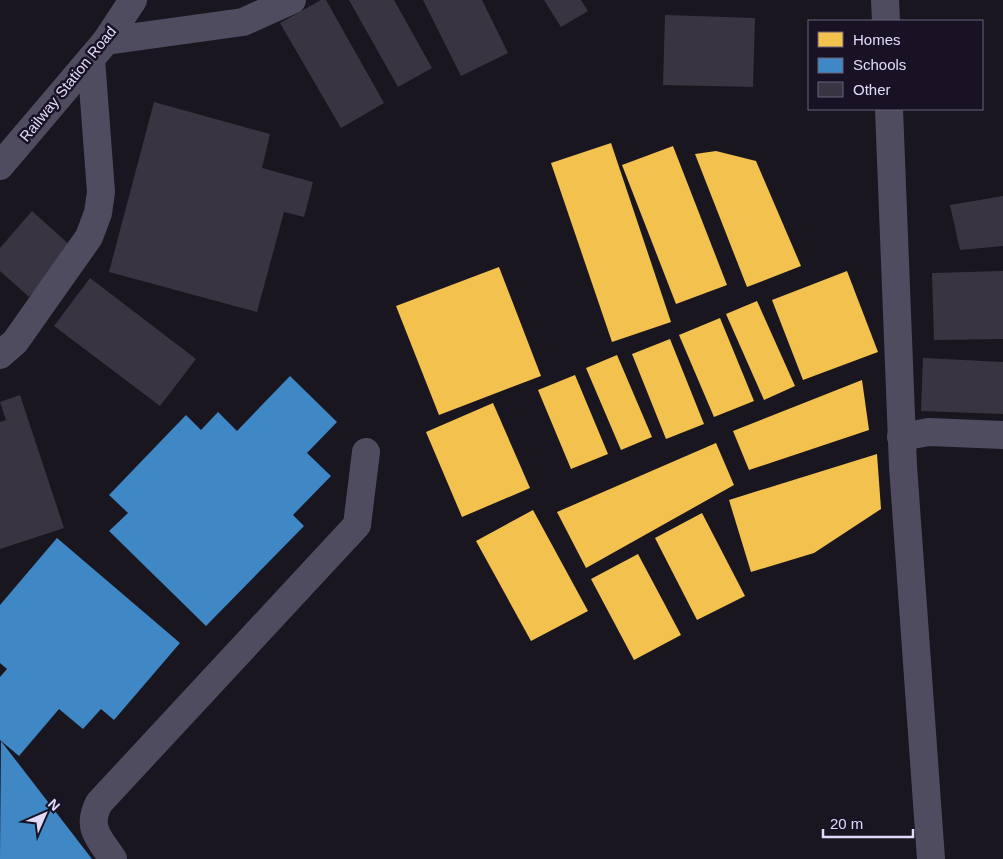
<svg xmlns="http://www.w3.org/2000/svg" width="1003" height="859" font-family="Arial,sans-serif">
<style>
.homes{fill:#f2c14e}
.schools{fill:#3f88c5}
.building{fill:#393442}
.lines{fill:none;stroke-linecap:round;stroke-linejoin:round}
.minor{stroke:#504c5f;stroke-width:28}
.labels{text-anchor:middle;stroke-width:5;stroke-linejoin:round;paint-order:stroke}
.street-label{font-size:15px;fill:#e2dafa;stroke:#181224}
</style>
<rect width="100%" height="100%" fill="#191620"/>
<g class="homes">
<path d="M611,143L671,322L612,342L551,163Z"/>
<path d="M673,146L727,285L676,304L622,165Z"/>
<path d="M716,151L756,161L801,266L747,287L695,154Z"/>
<path d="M499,267L541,376L439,415L396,306Z"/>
<path d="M847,271L878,352L803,380L772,300Z"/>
<path d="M757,301L795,386L764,400L726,314Z"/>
<path d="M720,318L754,401L714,417L679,335Z"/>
<path d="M670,339L704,424L666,439L632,354Z"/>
<path d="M617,355L652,437L621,450L586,368Z"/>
<path d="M575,375L608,454L571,469L538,390Z"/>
<path d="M862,380L869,430L749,470L733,431Z"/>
<path d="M493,403L530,488L462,517L426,432Z"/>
<path d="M716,443L734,485L586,568L557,512Z"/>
<path d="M877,454L881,509L814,553L751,572L729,500Z"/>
<path d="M533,510L588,611L531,641L476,541Z"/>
<path d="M702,513L745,596L697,620L655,538Z"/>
<path d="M638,554L681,635L634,660L591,579Z"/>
</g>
<g class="schools">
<path d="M290,376L337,422L307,453L331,476L293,515L304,526L206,626L109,531L128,513L109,495L186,415L201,430L218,412L237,431Z"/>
<path d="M57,538L180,643L114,720L101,709L83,729L59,709L19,756L0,740V677L7,669L0,663V605Z"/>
<path d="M1,741L92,859H0Z"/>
</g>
<g class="building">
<path d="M321,0H326L384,103L341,128L280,23Z"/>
<path d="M349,0H394L432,68L398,87Z"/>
<path d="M423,0H482L508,53L461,76Z"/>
<path d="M544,0H581L588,11L561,27Z"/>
<path d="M665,15L755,18L753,87L663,85Z"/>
<path d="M154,102L270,134L262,168L313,182L304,217L284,212L257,312L109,272Z"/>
<path d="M1003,196V246L960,250L950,205Z"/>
<path d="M32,211L73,248L29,297L0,271V248Z"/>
<path d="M1003,271V339L934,340L932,273Z"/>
<path d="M90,278L196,359L160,406L54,326Z"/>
<path d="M923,358L1003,362V414L921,411Z"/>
<path d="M20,395L64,528L0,549V422L6,420L0,402Z"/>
</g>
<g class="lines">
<g class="minor">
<path d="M885,0L886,21"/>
<path d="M106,41L243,22L292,0"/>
<path d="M889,109L903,466L931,859"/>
<path d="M0,166L106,41L133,0"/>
<path d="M0,355L15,342L89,237L98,213L101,192L91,59"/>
<path d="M901,437L929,432L1003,435"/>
<path d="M113,859C99,838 86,828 99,803L357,525L366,452"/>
</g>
</g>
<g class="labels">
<g class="street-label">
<text transform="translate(68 84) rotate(-51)" y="5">Railway Station Road</text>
</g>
</g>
<rect x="808" y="20" width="175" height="90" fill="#181224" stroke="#69627a"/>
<rect x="818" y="32" width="25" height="15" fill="#f2c14e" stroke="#69627a"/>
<text x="853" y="45" font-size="15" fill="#e2dafa">Homes</text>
<rect x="818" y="58" width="25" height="15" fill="#3f88c5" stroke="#69627a"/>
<text x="853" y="70" font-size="15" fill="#e2dafa">Schools</text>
<rect x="818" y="82" width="25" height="15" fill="#393442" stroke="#69627a"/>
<text x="853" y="95" font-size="15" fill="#e2dafa">Other</text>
<g transform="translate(45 814) rotate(45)" stroke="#181224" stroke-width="4" paint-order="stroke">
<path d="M0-4L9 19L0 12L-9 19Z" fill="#e2dafa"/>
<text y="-8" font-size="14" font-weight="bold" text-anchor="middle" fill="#e2dafa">N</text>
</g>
<path d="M823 829v8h90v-8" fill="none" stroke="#e2dafa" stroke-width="2.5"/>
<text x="830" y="829" font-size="15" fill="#e2dafa" stroke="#181224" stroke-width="4" paint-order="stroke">20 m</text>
</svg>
